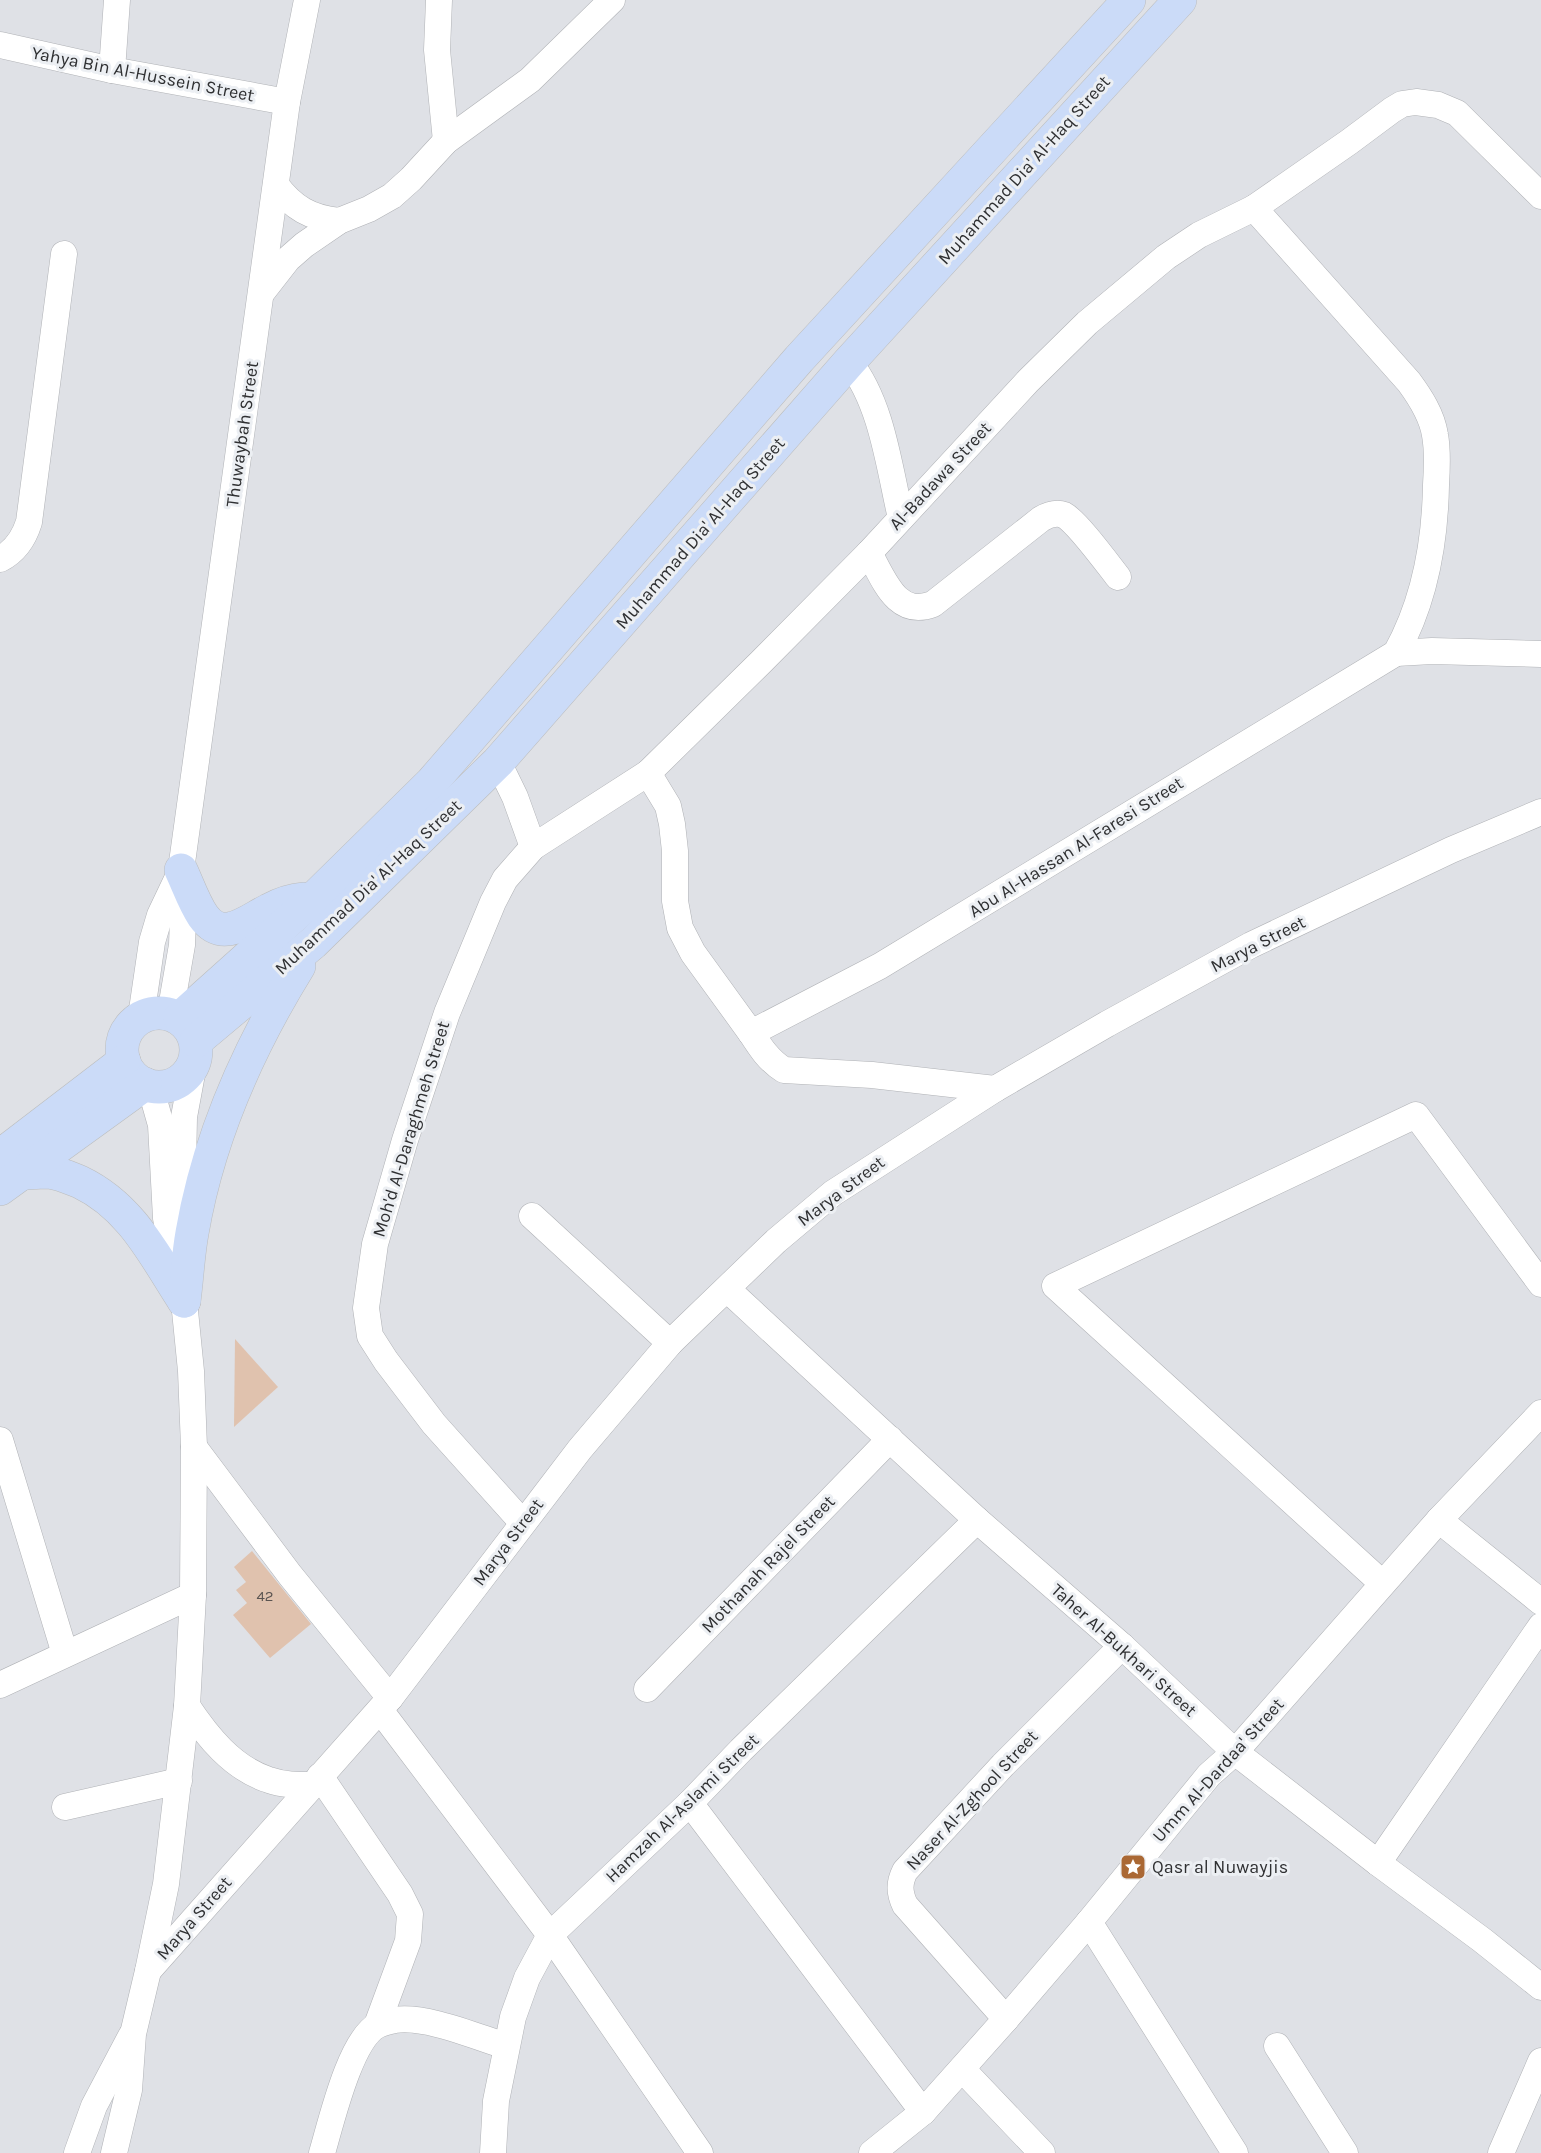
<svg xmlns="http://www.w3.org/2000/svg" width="1541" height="2153" font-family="Karla,sans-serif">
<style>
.building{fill:#e0c2ae}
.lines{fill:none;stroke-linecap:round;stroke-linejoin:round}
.minor-casing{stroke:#b0b2b6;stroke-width:27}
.major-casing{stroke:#bcbdbd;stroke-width:34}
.minor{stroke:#fff;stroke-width:26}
.major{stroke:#cbdbf8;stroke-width:33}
.labels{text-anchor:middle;stroke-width:6;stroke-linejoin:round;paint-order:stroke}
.number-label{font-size:15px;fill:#5b5451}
.street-label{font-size:18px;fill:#2f3032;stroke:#eceff3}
.poi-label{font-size:18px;fill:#2f3032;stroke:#eceff3;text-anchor:start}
</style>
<rect width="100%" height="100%" fill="#dfe1e6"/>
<g class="building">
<path d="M235,1339L278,1387L234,1427Z"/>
<path d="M252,1551L311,1624L270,1658L233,1615L247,1603L236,1590L246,1582L234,1567Z"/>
</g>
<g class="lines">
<g class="minor-casing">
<g id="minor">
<path d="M439,0L437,50L446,141"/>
<path d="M0,45L112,70L287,102"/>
<path d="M112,70L117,0"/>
<path d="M276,185C293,208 311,218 339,221"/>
<path d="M263,291L288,259L304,245L339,221L369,209L392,196L411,179L446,141L530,80L612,0"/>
<path d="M849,362C882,403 889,467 901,518"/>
<path d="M869,553C884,579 896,618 933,604L1041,519C1048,515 1056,512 1064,515C1077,522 1107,563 1118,577"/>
<path d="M0,559C16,551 24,538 29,522L64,254"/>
<path d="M1396,653L1432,651L1541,654"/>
<path d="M498,762L515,797L533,847L648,773L668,806L672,824L675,851V901L680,928L693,953L751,1033L880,966L1396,653C1425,601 1435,544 1436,485C1437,469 1438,451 1435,435C1432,415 1420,397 1409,382L1254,208"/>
<path d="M648,773L761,662L869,553L1028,381L1087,323L1166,257L1199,235L1254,208L1349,142L1392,110L1402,104L1416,102L1438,105L1457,113L1541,196"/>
<path d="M170,1014L182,945L183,918L181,870L287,102L307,0"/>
<path d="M141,1017L152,942L160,915L180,873"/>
<path d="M751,1033C760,1047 769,1061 784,1070L872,1075L995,1089"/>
<path d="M182,1212L184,1117L194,1063"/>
<path d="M532,1216L670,1343"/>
<path d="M727,1289L977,1520L1122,1646L1235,1752L1378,1863L1482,1940L1541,1987"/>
<path d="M0,1440L65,1654"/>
<path d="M194,1447L290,1575L390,1698"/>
<path d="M1439,1520L1541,1602"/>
<path d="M522,1522L434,1424L386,1361L370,1336L366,1308L375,1244L405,1140L447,1013L493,902L505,879L533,847"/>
<path d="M1382,1583L1055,1286L1416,1115L1541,1284"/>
<path d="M0,1685L193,1595"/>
<path d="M647,1689L890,1439"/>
<path d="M187,1706C207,1736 232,1768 269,1780C283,1785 298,1785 312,1785"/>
<path d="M380,1710L550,1935L700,2153"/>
<path d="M320,1776L400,1894L410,1914L408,1941L377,2025"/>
<path d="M690,1803L923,2112"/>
<path d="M65,1807L179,1781"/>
<path d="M1378,1863L1541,1626"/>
<path d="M1089,1922L1235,2153"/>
<path d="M148,1971L390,1698L580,1449L670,1343L776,1241L833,1193L995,1089L1107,1024L1251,945L1451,850L1541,812"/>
<path d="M1006,2019L905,1905C899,1892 899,1883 905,1871L1003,1765L1122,1646"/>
<path d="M1277,2046L1345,2153"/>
<path d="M962,2069L1042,2153"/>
<path d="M77,2153L94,2106L131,2036"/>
<path d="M114,2153L129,2090L133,2034L148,1971L166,1884L187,1706L193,1595L194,1447L191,1371L184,1301L176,1253L171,1242L166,1218L161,1125L150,1086"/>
<path d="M322,2153C331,2123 350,2039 378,2025C382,2023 390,2021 395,2020C425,2015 477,2037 506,2046"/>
<path d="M493,2153L496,2101L513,2017L527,1978L550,1935L690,1803L741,1750L977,1520"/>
<path d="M872,2153L923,2112L1006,2019L1089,1922L1209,1775L1235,1752L1439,1520L1541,1413"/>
<path d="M1501,2153L1541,2061"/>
</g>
</g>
<g class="major-casing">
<g id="major">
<path d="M181,870C188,885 194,903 203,916C223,944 248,920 269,910C280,904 292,900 304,899"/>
<circle cx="159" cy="1050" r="37"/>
<path d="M180,1018L315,897L432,782L799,359L1129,0"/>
<path d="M196,1041L313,943L498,762L849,362L1180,0"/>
<path d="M4,1153L21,1173C31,1173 40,1172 49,1172C59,1173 70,1178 80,1182C132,1207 154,1255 184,1301"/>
<path d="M0,1156L124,1061"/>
<path d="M0,1189L145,1084"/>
<path d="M184,1301C187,1279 188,1255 192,1233C208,1139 249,1047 299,966"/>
</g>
</g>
<use href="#minor" class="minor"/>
<use href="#major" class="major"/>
</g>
<defs>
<g id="sight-square" transform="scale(1.35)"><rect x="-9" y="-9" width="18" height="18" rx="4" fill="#aa6834" stroke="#eceff3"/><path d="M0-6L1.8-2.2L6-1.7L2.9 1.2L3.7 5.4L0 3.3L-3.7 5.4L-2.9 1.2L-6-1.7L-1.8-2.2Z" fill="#fff"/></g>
</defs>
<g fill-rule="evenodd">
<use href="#sight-square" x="1133" y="1867"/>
</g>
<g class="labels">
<g class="number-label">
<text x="265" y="1601">42</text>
</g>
<g class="street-label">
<text transform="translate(143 74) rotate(11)" y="6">Yahya Bin Al-Hussein Street</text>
<text transform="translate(1024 170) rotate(-48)" y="6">Muhammad Dia' Al-Haq Street</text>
<text transform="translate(242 434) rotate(-82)" y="6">Thuwaybah Street</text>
<text transform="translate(940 476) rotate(-47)" y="6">Al-Badawa Street</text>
<text transform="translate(700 533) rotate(-49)" y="6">Muhammad Dia' Al-Haq Street</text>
<text transform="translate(1076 847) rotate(-32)" y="6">Abu Al-Hassan Al-Faresi Street</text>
<text transform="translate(368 887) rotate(-43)" y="6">Muhammad Dia' Al-Haq Street</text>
<text transform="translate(1258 944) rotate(-27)" y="6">Marya Street</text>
<text transform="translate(411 1129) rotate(-73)" y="6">Moh'd Al-Daraghmeh Street</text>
<text transform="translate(841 1191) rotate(-37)" y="6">Marya Street</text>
<text transform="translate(508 1542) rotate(-53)" y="6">Marya Street</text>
<text transform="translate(768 1564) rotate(-46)" y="6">Mothanah Rajel Street</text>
<text transform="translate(1124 1650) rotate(42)" y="6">Taher Al-Bukhari Street</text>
<text transform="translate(1218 1770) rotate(-48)" y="6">Umm Al-Dardaa' Street</text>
<text transform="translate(972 1800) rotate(-47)" y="6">Naser Al-Zghool Street</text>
<text transform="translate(682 1808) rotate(-44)" y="6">Hamzah Al-Aslami Street</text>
<text transform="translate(194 1918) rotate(-49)" y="6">Marya Street</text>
</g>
<g class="poi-label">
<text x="1152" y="1873">Qasr al Nuwayjis</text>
</g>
</g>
</svg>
